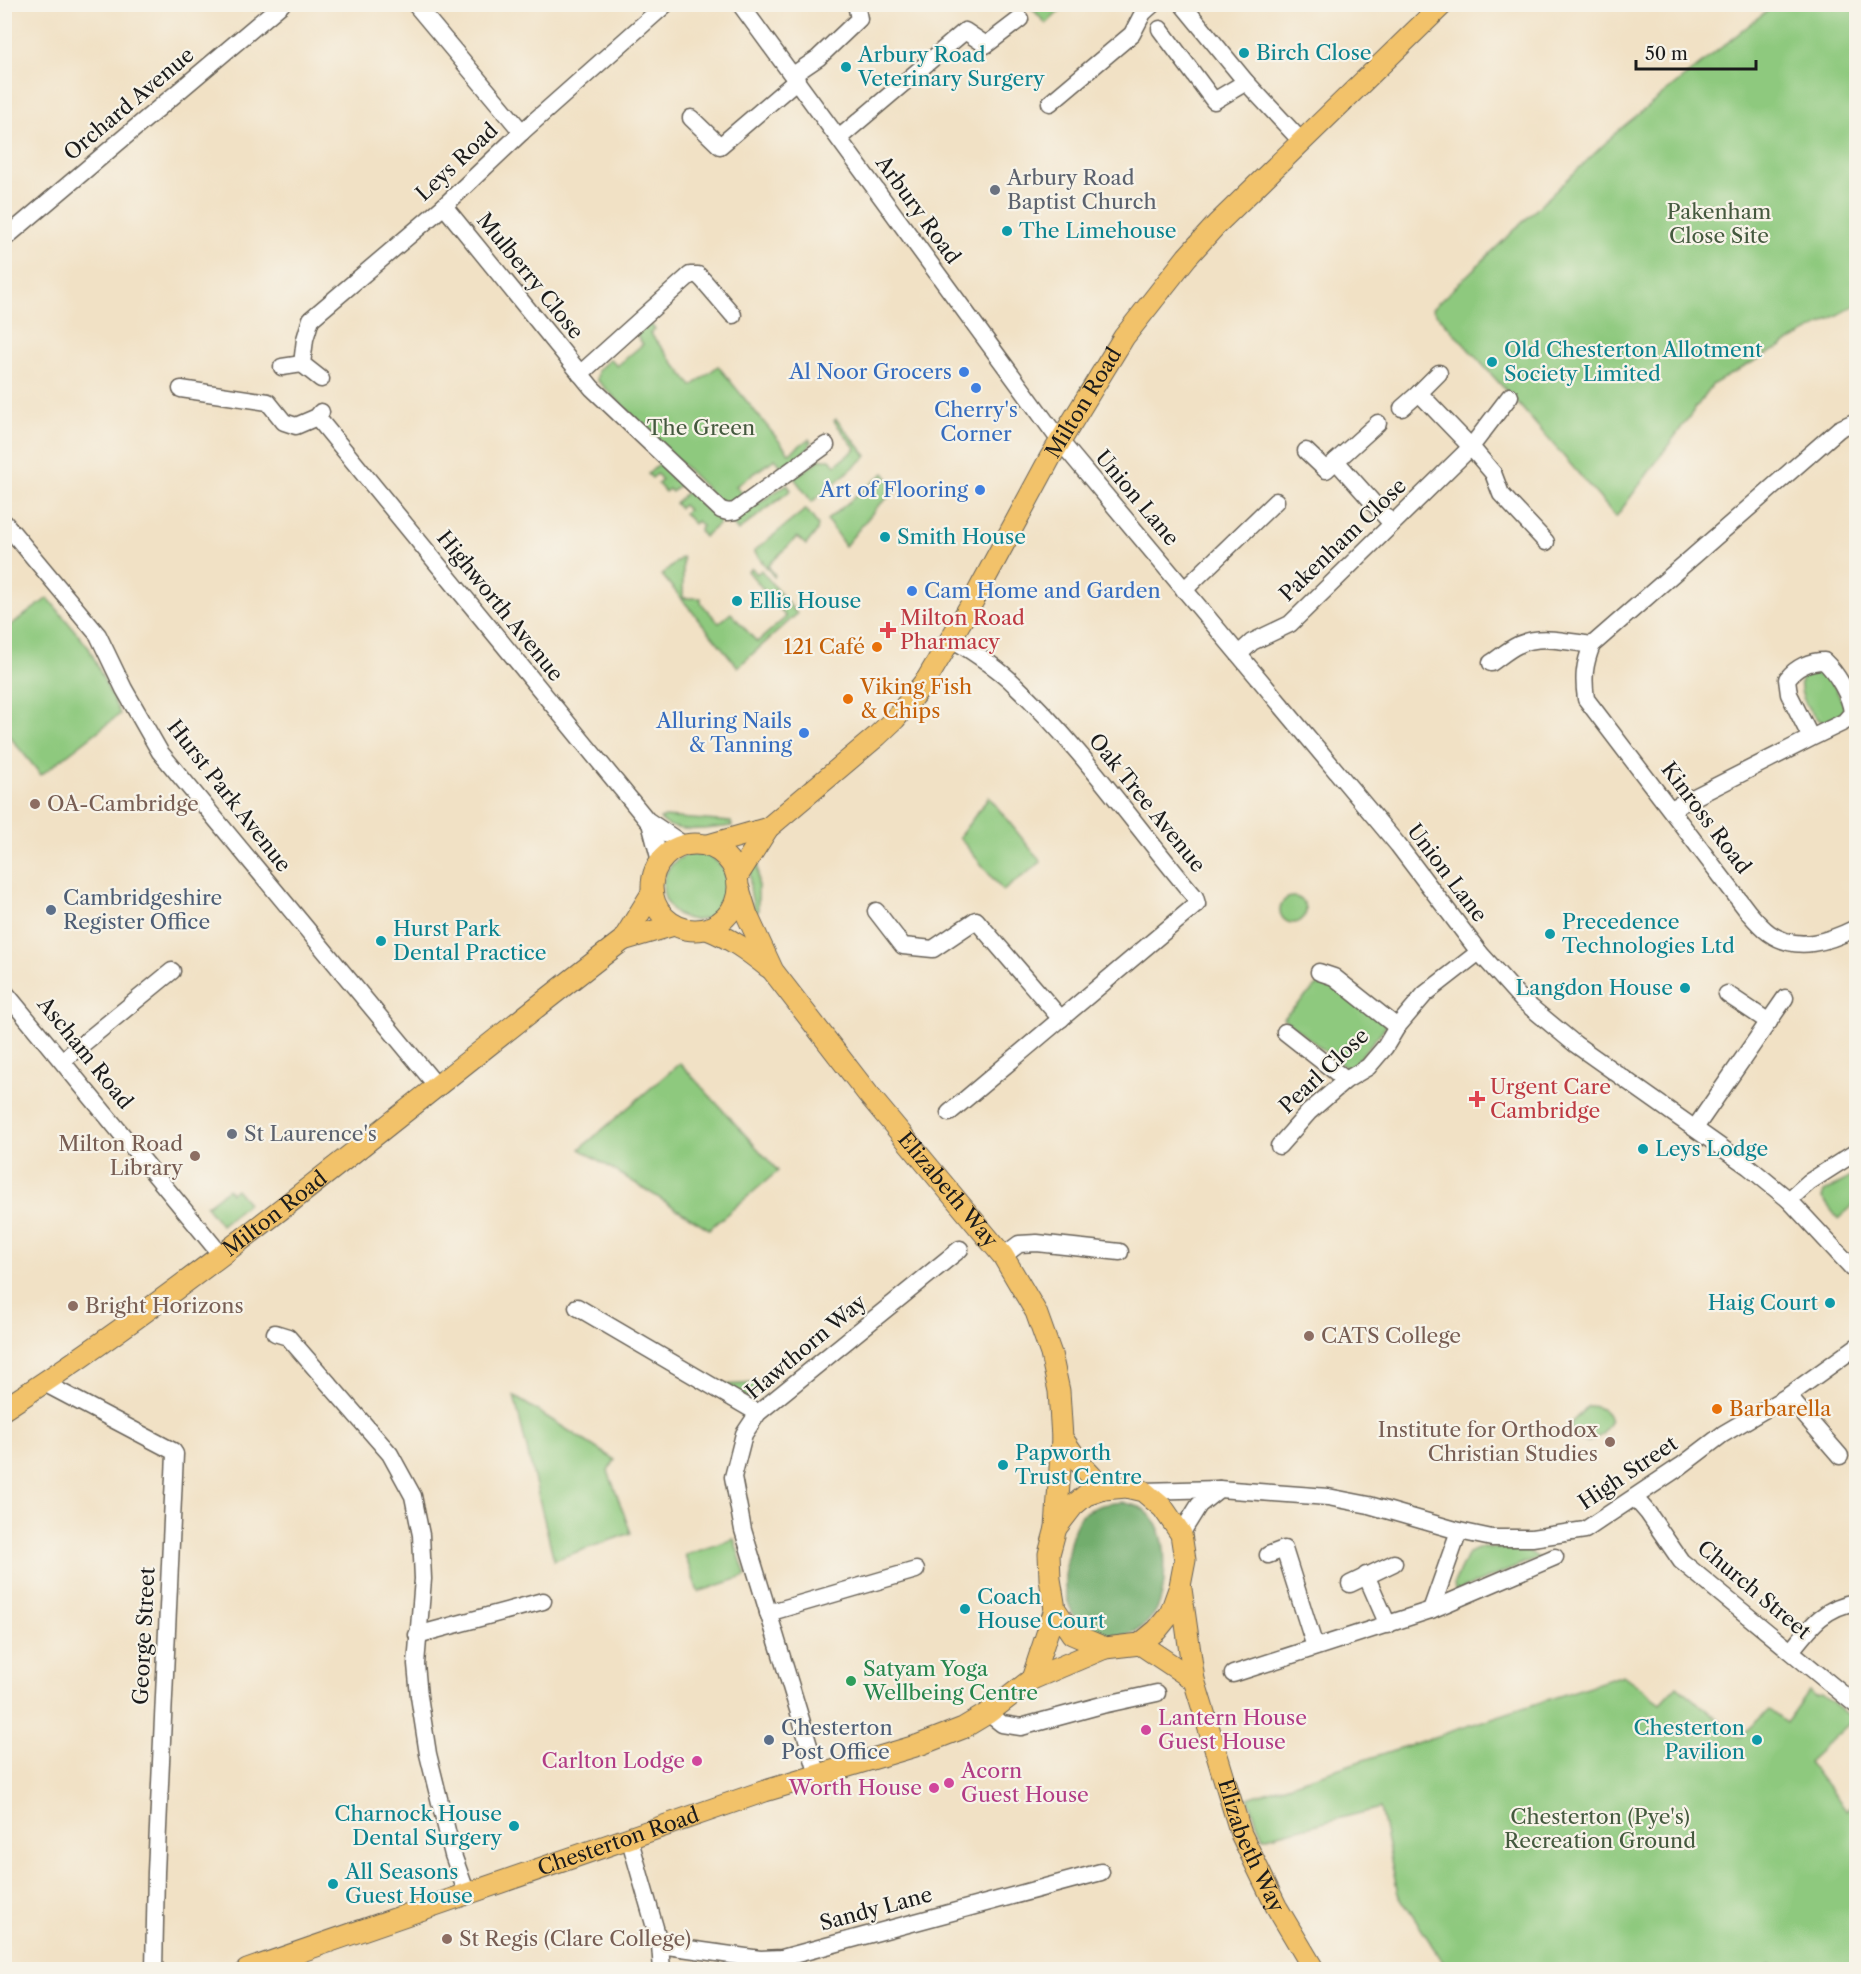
<svg xmlns="http://www.w3.org/2000/svg" width="1861" height="1974" font-family="'Libre Caslon Text',serif">
<style>
.green{fill:#8ec97e;stroke:#55724d;stroke-width:1.5}
.forest{fill:#72ad6d;stroke:#476444;stroke-width:1.5}
.lines{fill:none;stroke-linecap:round;stroke-linejoin:round}
.minor-casing{stroke:#676157;stroke-width:19}
.major-casing{stroke:#676157;stroke-width:23}
.minor{stroke:#fff;stroke-width:16}
.major{stroke:#f2c26a;stroke-width:21}
.culture-dot{fill:#0f9aa8;stroke:#f7f3e8;stroke-width:2}
.worship-dot{fill:#6b7280;stroke:#f7f3e8;stroke-width:2}
.shop-dot{fill:#3f7fe0;stroke:#f7f3e8;stroke-width:2}
.health-dot{fill:#e0444e;stroke:#f7f3e8;stroke-width:2}
.food-dot{fill:#e8710a;stroke:#f7f3e8;stroke-width:2}
.education-dot{fill:#8d6e63;stroke:#f7f3e8;stroke-width:2}
.service-dot{fill:#5c6f8a;stroke:#f7f3e8;stroke-width:2}
.leisure-dot{fill:#2e9e5b;stroke:#f7f3e8;stroke-width:2}
.hotel-dot{fill:#d1479c;stroke:#f7f3e8;stroke-width:2}
.labels{text-anchor:middle;stroke-width:4.5;stroke-linejoin:round;paint-order:stroke}
.culture-label{font-size:21px;fill:#0d838f;stroke:#f7f3e8;text-anchor:start}
.street-label{font-size:21px;fill:#1c1c1c;stroke:#f7f3e8}
.worship-label{font-size:21px;fill:#5b616d;stroke:#f7f3e8;text-anchor:start}
.park-label{font-size:21px;fill:#44593e;stroke:#f7f3e8}
.shop-label{font-size:21px;fill:#366cbe;stroke:#f7f3e8;text-anchor:end}
.health-label{font-size:21px;fill:#be3a42;stroke:#f7f3e8;text-anchor:start}
.food-label{font-size:21px;fill:#c56008;stroke:#f7f3e8;text-anchor:start}
.education-label{font-size:21px;fill:#785e54;stroke:#f7f3e8;text-anchor:start}
.service-label{font-size:21px;fill:#4e5e75;stroke:#f7f3e8;text-anchor:start}
.leisure-label{font-size:21px;fill:#27864d;stroke:#f7f3e8;text-anchor:start}
.hotel-label{font-size:21px;fill:#b23c85;stroke:#f7f3e8;text-anchor:start}
</style>
<rect width="100%" height="100%" fill="#f7f3e8"/>
<filter id="ink" filterUnits="userSpaceOnUse"><feTurbulence type="fractalNoise" baseFrequency=".0167" numOctaves="2"/><feDisplacementMap in="SourceGraphic" scale="12" xChannelSelector="R" yChannelSelector="G"/><feConvolveMatrix kernelMatrix="1 2 1 2 8 2 1 2 1" color-interpolation-filters="sRGB"/></filter>
<filter id="wash" filterUnits="userSpaceOnUse"><feTurbulence type="fractalNoise" baseFrequency=".008" numOctaves="4" result="noise"/><feDisplacementMap in="SourceGraphic" scale="24" xChannelSelector="R" yChannelSelector="G"/><feGaussianBlur stdDeviation="1.35" result="paint"/><feColorMatrix in="noise" values="0 0 0 0 0 0 0 0 0 0 0 0 0 0 0 0 0 1.4 0 .05"/><feComposite in="paint" operator="in"/></filter>
<g filter="url(#wash)">
<rect width="100%" height="100%" fill="#f1e1c5"/>
<g class="green">
<path d="M1029,5H1066L1046,24Z"/>
<path d="M1774,5H1856V305L1713,384L1616,517L1521,407L1432,309L1620,129Z"/>
<path d="M649,323L655,329L650,333L692,386L718,366L789,453L809,439L811,442L809,448L782,467L775,459L736,486L743,495L734,501L725,503L717,499L597,380L598,370L610,359L617,366L643,344L636,335Z"/>
<path d="M836,419L867,456L812,502L794,478L821,459H830L835,465L856,449L834,421Z"/>
<path d="M660,463L681,484L672,492L669,489L665,492L658,484L662,480L657,474L652,478L648,474Z"/>
<path d="M884,473L897,490L878,506L845,546L827,520Z"/>
<path d="M787,484L791,490L738,531L731,522Z"/>
<path d="M688,491L720,520L719,524L704,537L699,531L702,526L697,521L694,524L684,513L688,510L683,505L679,508L675,503Z"/>
<path d="M806,509L818,525L817,531L806,545L797,537L768,566L775,575L774,577L754,551Z"/>
<path d="M682,557L683,559V598H701V603L719,623L731,613L757,642L786,617L748,571L752,568L757,574L761,570L797,614L738,667L662,575Z"/>
<path d="M48,598L89,648L120,714L41,775L5,731L4,630Z"/>
<path d="M1821,667L1826,671L1844,705V712L1824,723C1809,715 1798,695 1801,678Z"/>
<path d="M989,797L1041,862L1003,891L959,837Z"/>
<path d="M665,817L731,822L732,826C710,828 676,836 660,819Z"/>
<circle cx="696" cy="887" r="33"/>
<path d="M754,861L758,863V911L755,913C751,897 746,876 754,861Z"/>
<circle cx="1293" cy="910" r="13"/>
<path d="M1326,977L1387,1025L1349,1070L1283,1018Z"/>
<path d="M680,1063L778,1171L709,1229L580,1149Z"/>
<path d="M1856,1174V1203L1838,1219L1822,1198L1824,1192Z"/>
<path d="M228,1189L231,1193L236,1189L248,1203L221,1225L206,1206Z"/>
<path d="M772,1382L746,1398L722,1385Z"/>
<path d="M514,1396L615,1460L608,1471L631,1533L554,1560Z"/>
<path d="M1588,1406C1599,1406 1608,1410 1610,1422L1602,1435L1587,1443L1578,1438L1571,1431V1423Z"/>
<path d="M734,1539L746,1576L698,1592L685,1555Z"/>
<path d="M1483,1547L1530,1552L1539,1558L1455,1592L1454,1583L1468,1553Z"/>
<path d="M1623,1675L1661,1703L1677,1686L1739,1737L1769,1710L1786,1723L1809,1691L1815,1696L1821,1695L1853,1720L1808,1762L1846,1810L1856,1801V1969H1773L1770,1964L1761,1970L1448,1969L1398,1894L1380,1808L1263,1838L1248,1798Z"/>
</g>
<path class="forest" d="M1122,1502C1127,1504 1135,1505 1140,1507C1166,1523 1166,1555 1164,1581C1162,1604 1155,1619 1136,1631C1124,1637 1113,1638 1101,1635C1097,1635 1090,1634 1087,1633C1076,1626 1066,1601 1065,1588C1064,1571 1070,1526 1083,1514C1093,1505 1110,1503 1122,1502Z"/>
</g>
<g filter="url(#ink)">
<g class="lines">
<g class="minor-casing">
<g id="minor">
<path d="M415,4L522,132"/>
<path d="M740,4L1060,441L1398,845L1479,952L1522,1000L1575,1044L1749,1167L1789,1200L1856,1272"/>
<path d="M1182,4L1246,82L1302,142"/>
<path d="M1160,29L1214,101L1246,82"/>
<path d="M793,75L818,58L859,19L856,4"/>
<path d="M1050,103L1132,34L1143,13L1153,4"/>
<path d="M691,118L720,146L797,80"/>
<path d="M839,138L965,31L986,45L1020,19"/>
<path d="M444,206L592,388L721,510L728,512L735,511L826,445"/>
<path d="M4,239L282,4"/>
<path d="M282,367L302,364"/>
<path d="M1439,373L1419,393L1471,447L1493,473L1501,494L1546,542"/>
<path d="M580,374L690,275H698L703,280L733,315"/>
<path d="M321,379L302,364L305,339L311,319L444,206L522,132L666,4"/>
<path d="M181,389L268,402L284,422L296,426L317,417L321,412"/>
<path d="M1402,408L1419,393"/>
<path d="M317,417L647,820L684,845"/>
<path d="M1856,421L1839,429L1592,645C1584,665 1583,678 1586,699L1749,913C1755,920 1762,928 1769,933C1797,953 1830,941 1856,928"/>
<path d="M1306,451L1326,470L1378,423"/>
<path d="M1336,461L1392,524"/>
<path d="M4,522L98,635L124,689L160,752L436,1085"/>
<path d="M1184,590L1276,501"/>
<path d="M1239,654L1252,642L1290,624L1471,447L1510,396"/>
<path d="M1491,663C1500,657 1509,649 1518,645C1540,634 1569,642 1592,645"/>
<path d="M1671,809L1811,738L1789,694L1787,679C1796,667 1810,661 1824,661C1836,672 1851,696 1852,713L1844,722L1811,738"/>
<path d="M650,823L660,861"/>
<path d="M876,911L903,946L933,949L976,920L1061,1019"/>
<path d="M1319,972L1334,977L1397,1027"/>
<path d="M4,991L221,1255"/>
<path d="M1727,994L1769,1022"/>
<path d="M1285,1032L1346,1080"/>
<path d="M62,1061L172,971"/>
<path d="M949,1113L1197,904L1195,897C1135,826 1082,748 1014,684C996,666 972,652 951,638"/>
<path d="M1695,1128L1785,998"/>
<path d="M1279,1146L1309,1112L1346,1080L1368,1067L1385,1047L1397,1027L1425,994L1479,952"/>
<path d="M1789,1200L1809,1182L1856,1152"/>
<path d="M1003,1256L1019,1244L1037,1243L1120,1252"/>
<path d="M577,1307L758,1413"/>
<path d="M275,1333L288,1337L390,1454L413,1496L421,1535L423,1579L416,1664L419,1696L428,1754L453,1855L467,1894"/>
<path d="M44,1383L173,1451L175,1454L156,1872L154,1970"/>
<path d="M1788,1396L1840,1456"/>
<path d="M1143,1491L1219,1489L1328,1497L1369,1505L1459,1531L1492,1538H1532L1585,1530L1681,1466L1723,1434L1788,1396L1856,1347"/>
<path d="M1635,1498L1648,1513L1681,1561L1856,1705"/>
<path d="M1181,1534L1199,1505L1219,1489"/>
<path d="M1268,1555L1284,1549L1315,1647"/>
<path d="M1366,1575L1388,1625"/>
<path d="M1350,1584L1394,1563"/>
<path d="M1431,1610L1459,1531"/>
<path d="M768,1613L916,1570"/>
<path d="M417,1635L543,1601"/>
<path d="M1791,1651C1810,1627 1824,1607 1856,1602"/>
<path d="M1233,1674L1431,1610L1555,1557"/>
<path d="M988,1713L1002,1724L1021,1727L1102,1705L1157,1693"/>
<path d="M818,1775L743,1530L733,1477L744,1434L758,1413L960,1249"/>
<path d="M629,1837L660,1945L662,1970"/>
<path d="M660,1945L760,1959L782,1958L1101,1872"/>
</g>
</g>
<g class="major-casing">
<g id="major">
<circle cx="695" cy="887" r="43"/>
<path d="M708,845L768,828"/>
<path id="s1" d="M738,875L768,828L877,736L895,719L927,679L973,601L1050,458L1124,337L1187,257L1217,224L1443,4"/>
<path id="s2" d="M739,889L747,915L773,971L868,1094L1003,1256L1036,1312L1051,1354L1059,1391L1062,1438L1056,1528"/>
<path d="M707,929C730,938 748,951 768,967"/>
<path d="M623,940L674,925"/>
<path id="s3" d="M4,1409C221,1268 418,1097 623,940L652,893"/>
<path d="M1062,1438L1082,1466L1104,1489"/>
<path d="M1126,1487L1143,1491L1163,1508L1181,1534L1185,1560L1180,1586L1170,1614L1157,1630L1140,1644L1105,1648L1072,1634L1055,1609L1050,1579L1049,1554L1056,1528L1073,1506L1086,1495L1104,1489Z"/>
<path id="s4" d="M1181,1589L1194,1680L1241,1834L1276,1906L1314,1970"/>
<path d="M1140,1644L1194,1680"/>
<path d="M1032,1679L1055,1609"/>
<path id="s5" d="M247,1970L765,1791L919,1745L963,1728L988,1713L1032,1679L1105,1648"/>
</g>
</g>
<use href="#minor" class="minor"/>
<use href="#major" class="major"/>
</g>
</g>
<g class="culture-dot">
<circle cx="1244" cy="53" r="6"/>
<circle cx="846" cy="67" r="6"/>
<circle cx="1007" cy="231" r="6"/>
<circle cx="1492" cy="362" r="6"/>
<circle cx="885" cy="537" r="6"/>
<circle cx="737" cy="601" r="6"/>
<circle cx="1550" cy="934" r="6"/>
<circle cx="381" cy="941" r="6"/>
<circle cx="1685" cy="988" r="6"/>
<circle cx="1643" cy="1149" r="6"/>
<circle cx="1830" cy="1303" r="6"/>
<circle cx="1003" cy="1465" r="6"/>
<circle cx="965" cy="1609" r="6"/>
<circle cx="1757" cy="1740" r="6"/>
<circle cx="514" cy="1826" r="6"/>
<circle cx="333" cy="1884" r="6"/>
</g>
<g class="worship-dot">
<circle cx="995" cy="190" r="6"/>
<circle cx="232" cy="1134" r="6"/>
</g>
<g class="shop-dot">
<circle cx="964" cy="372" r="6"/>
<circle cx="976" cy="388" r="6"/>
<circle cx="980" cy="490" r="6"/>
<circle cx="912" cy="591" r="6"/>
<circle cx="804" cy="733" r="6"/>
</g>
<g class="health-dot">
<path d="M885 621h6v6h6v6h-6v6h-6v-6h-6v-6h6z"/>
<path d="M1474 1090h6v6h6v6h-6v6h-6v-6h-6v-6h6z"/>
</g>
<g class="food-dot">
<circle cx="877" cy="647" r="6"/>
<circle cx="848" cy="699" r="6"/>
<circle cx="1717" cy="1409" r="6"/>
</g>
<g class="education-dot">
<circle cx="35" cy="804" r="6"/>
<circle cx="195" cy="1156" r="6"/>
<circle cx="73" cy="1306" r="6"/>
<circle cx="1309" cy="1336" r="6"/>
<circle cx="1610" cy="1442" r="6"/>
<circle cx="447" cy="1939" r="6"/>
</g>
<g class="service-dot">
<circle cx="51" cy="910" r="6"/>
<circle cx="769" cy="1740" r="6"/>
</g>
<circle class="leisure-dot" cx="851" cy="1681" r="6"/>
<g class="hotel-dot">
<circle cx="1146" cy="1730" r="6"/>
<circle cx="697" cy="1761" r="6"/>
<circle cx="949" cy="1783" r="6"/>
<circle cx="934" cy="1788" r="6"/>
</g>
<g class="labels">
<g class="culture-label">
<text x="1256" y="60">Birch Close</text>
<text x="858" y="62">Arbury Road<tspan x="858" dy="24">Veterinary Surgery</tspan></text>
<text x="1019" y="238">The Limehouse</text>
<text x="1504" y="357">Old Chesterton Allotment<tspan x="1504" dy="24">Society Limited</tspan></text>
<text x="897" y="544">Smith House</text>
<text x="749" y="608">Ellis House</text>
<text x="1562" y="929">Precedence<tspan x="1562" dy="24">Technologies Ltd</tspan></text>
<text x="393" y="936">Hurst Park<tspan x="393" dy="24">Dental Practice</tspan></text>
<text x="1673" y="995" text-anchor="end">Langdon House</text>
<text x="1655" y="1156">Leys Lodge</text>
<text x="1818" y="1310" text-anchor="end">Haig Court</text>
<text x="1015" y="1460">Papworth<tspan x="1015" dy="24">Trust Centre</tspan></text>
<text x="977" y="1604">Coach<tspan x="977" dy="24">House Court</tspan></text>
<text x="1745" y="1735" text-anchor="end">Chesterton<tspan x="1745" dy="24">Pavilion</tspan></text>
<text x="502" y="1821" text-anchor="end">Charnock House<tspan x="502" dy="24">Dental Surgery</tspan></text>
<text x="345" y="1879">All Seasons<tspan x="345" dy="24">Guest House</tspan></text>
</g>
<g class="street-label">
<text transform="translate(129 104) rotate(-40)" y="7">Orchard Avenue</text>
<text transform="translate(457 162) rotate(-43)" y="7">Leys Road</text>
<text transform="translate(918 210) rotate(54)" y="7">Arbury Road</text>
<text transform="translate(530 276) rotate(51)" y="7">Mulberry Close</text>
<text dy="7" stroke="none"><textPath href="#s1" startOffset="592">Milton Road</textPath></text>
<text transform="translate(1137 498) rotate(50)" y="7">Union Lane</text>
<text transform="translate(1343 540) rotate(-44)" y="7">Pakenham Close</text>
<text transform="translate(500 606) rotate(51)" y="7">Highworth Avenue</text>
<text transform="translate(229 796) rotate(52)" y="7">Hurst Park Avenue</text>
<text transform="translate(1147 803) rotate(51)" y="7">Oak Tree Avenue</text>
<text transform="translate(1706 818) rotate(53)" y="7">Kinross Road</text>
<text transform="translate(1447 873) rotate(53)" y="7">Union Lane</text>
<text transform="translate(85 1053) rotate(51)" y="7">Ascham Road</text>
<text transform="translate(1324 1071) rotate(-43)" y="7">Pearl Close</text>
<text dy="7" stroke="none"><textPath href="#s2" startOffset="369">Elizabeth Way</textPath></text>
<text dy="7" stroke="none"><textPath href="#s3" startOffset="334">Milton Road</textPath></text>
<text transform="translate(806 1347) rotate(-40)" y="7">Hawthorn Way</text>
<text transform="translate(1628 1473) rotate(-34)" y="7">High Street</text>
<text transform="translate(1754 1590) rotate(40)" y="7">Church Street</text>
<text transform="translate(144 1636) rotate(-87)" y="7">George Street</text>
<text dy="7" stroke="none"><textPath href="#s5" startOffset="393">Chesterton Road</textPath></text>
<text dy="7" stroke="none"><textPath href="#s4" startOffset="267">Elizabeth Way</textPath></text>
<text transform="translate(876 1909) rotate(-15)" y="7">Sandy Lane</text>
</g>
<g class="worship-label">
<text x="1007" y="185">Arbury Road<tspan x="1007" dy="24">Baptist Church</tspan></text>
<text x="244" y="1141">St Laurence's</text>
</g>
<g class="park-label">
<text x="1719" y="219">Pakenham<tspan x="1719" dy="24">Close Site</tspan></text>
<text x="701" y="435">The Green</text>
<text x="1600" y="1824">Chesterton (Pye's)<tspan x="1600" dy="24">Recreation Ground</tspan></text>
</g>
<g class="shop-label">
<text x="952" y="379">Al Noor Grocers</text>
<text x="976" y="417" text-anchor="middle">Cherry's<tspan x="976" dy="24">Corner</tspan></text>
<text x="968" y="497">Art of Flooring</text>
<text x="924" y="598" text-anchor="start">Cam Home and Garden</text>
<text x="792" y="728">Alluring Nails<tspan x="792" dy="24">&amp; Tanning</tspan></text>
</g>
<g class="health-label">
<text x="900" y="625">Milton Road<tspan x="900" dy="24">Pharmacy</tspan></text>
<text x="1490" y="1094">Urgent Care<tspan x="1490" dy="24">Cambridge</tspan></text>
</g>
<g class="food-label">
<text x="865" y="654" text-anchor="end">121 Café</text>
<text x="860" y="694">Viking Fish<tspan x="860" dy="24">&amp; Chips</tspan></text>
<text x="1729" y="1416">Barbarella</text>
</g>
<g class="education-label">
<text x="47" y="811">OA-Cambridge</text>
<text x="183" y="1151" text-anchor="end">Milton Road<tspan x="183" dy="24">Library</tspan></text>
<text x="85" y="1313">Bright Horizons</text>
<text x="1321" y="1343">CATS College</text>
<text x="1598" y="1437" text-anchor="end">Institute for Orthodox<tspan x="1598" dy="24">Christian Studies</tspan></text>
<text x="459" y="1946">St Regis (Clare College)</text>
</g>
<g class="service-label">
<text x="63" y="905">Cambridgeshire<tspan x="63" dy="24">Register Office</tspan></text>
<text x="781" y="1735">Chesterton<tspan x="781" dy="24">Post Office</tspan></text>
</g>
<g class="leisure-label">
<text x="863" y="1676">Satyam Yoga<tspan x="863" dy="24">Wellbeing Centre</tspan></text>
</g>
<g class="hotel-label">
<text x="1158" y="1725">Lantern House<tspan x="1158" dy="24">Guest House</tspan></text>
<text x="685" y="1768" text-anchor="end">Carlton Lodge</text>
<text x="961" y="1778">Acorn<tspan x="961" dy="24">Guest House</tspan></text>
<text x="922" y="1795" text-anchor="end">Worth House</text>
</g>
</g>
<rect width="1861" height="1974" fill="none" stroke="#f7f3e8" stroke-width="24"/>
<path d="M1636 60v9h120v-9" fill="none" stroke="#1c1c1c" stroke-width="3"/>
<text x="1645" y="60" font-size="18" fill="#1c1c1c" stroke="#f7f3e8" stroke-width="4.5" paint-order="stroke">50 m</text>
</svg>
